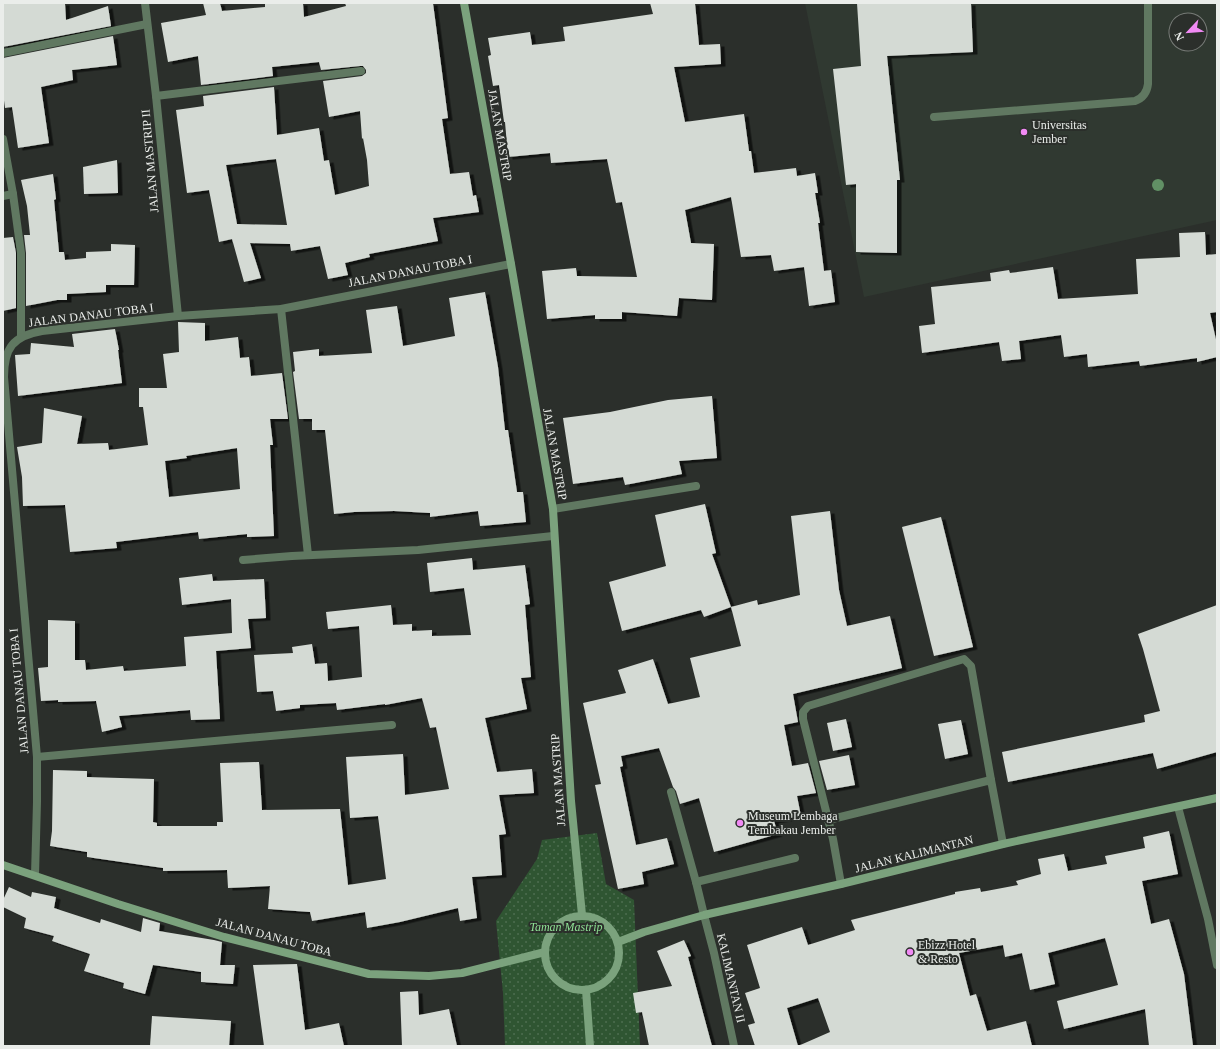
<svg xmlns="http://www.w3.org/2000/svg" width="1220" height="1049" font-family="Georgia,serif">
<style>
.built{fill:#303931;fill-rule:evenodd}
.park{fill:url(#park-dots)}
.building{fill:#d4dad4;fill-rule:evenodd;filter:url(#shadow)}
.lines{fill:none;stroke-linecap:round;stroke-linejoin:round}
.lane{stroke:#607861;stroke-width:8}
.street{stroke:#607861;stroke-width:8}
.secondary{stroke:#7ba27d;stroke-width:8}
.tree{fill:#619065}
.poi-dot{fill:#f18af4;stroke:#2b2f2b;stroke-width:1.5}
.labels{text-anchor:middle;stroke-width:4;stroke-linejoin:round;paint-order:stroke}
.poi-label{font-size:12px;fill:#eaedea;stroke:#2b2f2b;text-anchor:start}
.street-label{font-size:12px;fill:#eaedea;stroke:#2b2f2b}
.park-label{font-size:12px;font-style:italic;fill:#8ee094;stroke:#2b2f2b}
</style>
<defs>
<pattern id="park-dots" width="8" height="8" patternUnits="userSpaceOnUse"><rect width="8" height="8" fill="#2f5532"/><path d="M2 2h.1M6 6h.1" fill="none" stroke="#4d6e50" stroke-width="1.8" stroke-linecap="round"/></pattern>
<filter id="shadow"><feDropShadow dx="4.5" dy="2.5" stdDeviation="0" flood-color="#0009"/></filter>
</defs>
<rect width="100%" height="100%" fill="#2b2f2b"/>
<path class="built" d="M805,3H1217V220L864,297ZM1176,20H1200V44H1176Z"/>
<path class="park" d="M597,833L606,884L634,900L640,1046H505L503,993L496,921L537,859L542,840Z"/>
<g class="building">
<path d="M3,3H65L66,20L108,6L111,26L3,47Z"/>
<path d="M203,3H220L222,11L265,7V4L277,3H303L304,17L346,6L345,3H433L448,118L442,119L450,174L469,172L473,196L476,195L479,212L433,218L438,241L369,254L370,257L345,263L348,275L328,279L320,246L291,251L290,244L250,243L261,278L244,282L232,239L219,242L209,190L187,193L176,110L204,106L203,96L274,87L277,135L319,128L324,161L329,160L335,195L369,186L367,160L363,138L362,139L360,111L329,117L323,81L362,76L366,73V70L363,66H360L321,70L319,62L272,67L273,76L201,85L198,56L168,62L161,23L206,15ZM276,159L287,225L237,224L226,165Z"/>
<path d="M650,3H695L699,45L720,44L721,64L674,67L685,122L744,114L749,151H751L754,173L796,168L797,176L815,173L818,193H815L820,223H818L824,271L831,270L835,302L809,306L804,267L774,271L771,255L741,257L731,197L685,210L691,243L714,244L712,300L679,298L677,316L622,312V319H595V315L547,319L542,271L576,268L577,276L637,277L622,202L616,203L607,159L551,163L550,153L508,157L505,122H504L499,85L493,86L488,56L491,55L488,38L530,32L532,45L565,41L563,27L653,14Z"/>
<path d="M857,3H971L973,52L887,56L900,180H897V253L856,252V184L846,185L833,69L861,66Z"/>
<path d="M113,36L117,65L72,70L73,80L41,87L49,143L18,148L12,107L5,108L3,93V58Z"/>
<path d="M117,160L118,193L84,194L83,167Z"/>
<path d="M53,174L56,199L54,200L59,252H64L65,260L86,258V252L111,251V244L135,245L134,285H106V292L67,294V300H57L26,306V253L24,235H30L27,206L21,180Z"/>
<path d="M1205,232L1206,255L1217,254V312L1210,313L1217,344V357L1197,362V358L1140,366L1139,361L1088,367L1087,354L1064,357L1061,335L1019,341L1021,359L1002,361L999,342L922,353L919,326L935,324L931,287L991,281L990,273L1009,270L1010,273L1053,267L1058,299L1138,294L1136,259L1180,257L1179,233Z"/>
<path d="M13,237L16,253V308L3,311V238Z"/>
<path d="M485,292L498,367L505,430H508L517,492H523L526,522L480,526L478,511L430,517V513L394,511L354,512L334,514L325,430H312V419H299L293,372L295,371L293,352L319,349V356L372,353L366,310L397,306L403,346L455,336L449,298Z"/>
<path d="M178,322L205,323V341L238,337L240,358L249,357L251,376L282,373L288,419H270L273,445H270L274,536L247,537V534L199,539L198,532L116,542L117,548L70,552L65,505L23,506L22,477L17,447L42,443L44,408L82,416L77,444L108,443L109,450L148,445L143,407H139V388H167L163,354L179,352ZM237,448L240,489L169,497L165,461L187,458L186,456Z"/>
<path d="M115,329L119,350H118L122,383L18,396L15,355L30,354L31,343L74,347L72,334Z"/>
<path d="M712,396L717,458L679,461L682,474L625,485L623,477L573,484L563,418L610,412L668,400Z"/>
<path d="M705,504L716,553L712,554L731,607L704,617L701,610L622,631L609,582L666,566L655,515Z"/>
<path d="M830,511L839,590L847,626L890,616L902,668L793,694L798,722L784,725L792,766L808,763L816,793L797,796L801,816L774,821L778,834L714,852L699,798L680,804L676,791L673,787L659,748L621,756L623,766L620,767L636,845L667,838L674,864L642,872L644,884L618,889L595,785L601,784L583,703L626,693L618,670L653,659L668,704L700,697L690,658L741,646L731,607L757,600L758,605L800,595L791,516Z"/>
<path d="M941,517L973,647L934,656L902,527Z"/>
<path d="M472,558L473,570L525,565L530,604L525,605L531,677L521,678L527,709L485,718L497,772L532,769L534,793L499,795L506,834L499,835L502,875L472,877L477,918L460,921L458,908L400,922L367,928L365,912L312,921L310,912L268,909L270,886L228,888L227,870L163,871V868L87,857V852L50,846L52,831L53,770L87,771V777L154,779L153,822L157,823V826H217V822H223L220,763L259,762L262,810L340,809L348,885L386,879L378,816L350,818L346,757L403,754L405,795L449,789L436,727L430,728L422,698L385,705V704L337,710L336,703L300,705V708L276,711L273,691L257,692L254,655L293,653L292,647L312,644L315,664L327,663L328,681L362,677L359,626L328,629L326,612L391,605L393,625L412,624V631L432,630V636L471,635L464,588L430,592L427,563Z"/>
<path d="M212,574L213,581L264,579L266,618L248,619L251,648L216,651L220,719L191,720L190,710L119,716L122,727L102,732L96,701L58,702V700L41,701L38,668L48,667V620L75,621V660H85L86,670L123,666L124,671L186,666L184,637L232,633L231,599L182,605L179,578Z"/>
<path d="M1217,605V752L1157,769L1153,753L1008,782L1002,752L1145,722L1144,715L1160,711L1143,649L1138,634Z"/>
<path d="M846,719L852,747L833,751L827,723Z"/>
<path d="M961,720L968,754L945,759L938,724Z"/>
<path d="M849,755L855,785L827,790L819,761Z"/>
<path d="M1169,831L1178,874L1142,881L1151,924L1169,919L1184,974L1193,1046H1149L1145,1009L1064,1029L1057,1001L1118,985L1105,938L1048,953L1055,984L1030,990L1022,953L1005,957L1003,945L959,953L970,996L976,994L987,1031L1026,1021L1032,1046H798L830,1032L818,998L787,1008L798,1046H755L748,1025L755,1023L745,993L760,988L747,945L802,927L808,945L855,930L851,920L955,894V892L980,888L981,892L1018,885L1016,881L1041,874L1038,859L1064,854L1068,871L1107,864L1105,856L1145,848L1143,837Z"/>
<path d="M9,887L31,897L32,892L56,897L54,908L100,923L101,919L141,932L143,918L160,923L159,931L214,940L222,942L220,965H235L233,984L201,982V972L153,965L145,994L123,988L124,983L84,971L90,954L52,941L54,936L24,928L26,918L3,907V900Z"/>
<path d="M684,940L691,956L688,957L712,1046H649L642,1012L636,1013L633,993L672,986L657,951Z"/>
<path d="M297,964L305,1030L339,1023L344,1046H264L253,965Z"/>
<path d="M418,991L419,1015L449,1009L457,1046H402L400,992Z"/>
<path d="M152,1016L231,1021L229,1046H150Z"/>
</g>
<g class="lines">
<g class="lane">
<path d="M934,117L1135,101C1143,98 1147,93 1148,84V3"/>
<path d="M671,792L696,882L704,915"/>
<path d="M828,820L991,780L1003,844"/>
<path d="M696,882L795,858"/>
<path d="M841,884L833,839L803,719V712L808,706L964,659L971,666L991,780"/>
</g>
<g class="street">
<path d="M145,3L156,96L178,316"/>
<path d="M3,53L147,24"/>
<path d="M156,96L361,71"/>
<path d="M3,139L13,194L21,253V337"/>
<path d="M3,196L13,194"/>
<path d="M281,309L308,555"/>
<path d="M553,509L696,486"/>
<path d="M243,560L292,556L418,550L553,536"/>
<path d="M37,757L392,725"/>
<path d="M1178,807L1208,919L1217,965"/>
<path d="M35,875L37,802V757L4,377C4,348 13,336 42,331L178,316L281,309L511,264"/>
<path d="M704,915L714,953L734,1046"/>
</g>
<g class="secondary">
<path d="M464,3L511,264L553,509L571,801L582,915"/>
<path d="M3,865L118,904L224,937L369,974L429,976L462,973L545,952"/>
<circle cx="582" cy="953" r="37"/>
<path d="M618,942L644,932L704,915L841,884L1003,844L1217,798"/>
<path d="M586,990L590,1046"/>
</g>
</g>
<circle class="tree" cx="1158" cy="185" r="6"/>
<g class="poi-dot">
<circle cx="1024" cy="132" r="4"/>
<circle cx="740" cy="823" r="4"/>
<circle cx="910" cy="952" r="4"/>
</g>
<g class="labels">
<g class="poi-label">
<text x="1032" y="129">Universitas<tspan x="1032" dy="14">Jember</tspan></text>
<text x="748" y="820">Museum Lembaga<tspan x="748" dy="14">Tembakau Jember</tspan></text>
<text x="918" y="949">Ebizz Hotel<tspan x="918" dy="14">&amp; Resto</tspan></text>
</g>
<g class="street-label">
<text transform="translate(500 135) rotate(80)" y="4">JALAN MASTRIP</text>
<text transform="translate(150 161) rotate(-95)" y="4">JALAN MASTRIP II</text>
<text transform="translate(410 271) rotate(-11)" y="4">JALAN DANAU TOBA I</text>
<text transform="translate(91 315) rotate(-7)" y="4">JALAN DANAU TOBA I</text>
<text transform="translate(555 454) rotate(80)" y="4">JALAN MASTRIP</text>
<text transform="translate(19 691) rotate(-95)" y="4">JALAN DANAU TOBA I</text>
<text transform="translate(558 780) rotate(-94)" y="4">JALAN MASTRIP</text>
<text transform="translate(914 854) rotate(-14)" y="4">JALAN KALIMANTAN</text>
<text transform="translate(274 937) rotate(15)" y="4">JALAN DANAU TOBA</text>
<text transform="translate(731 978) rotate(77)" y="4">KALIMANTAN II</text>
</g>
<g class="park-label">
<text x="566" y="931">Taman Mastrip</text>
</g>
</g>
<rect width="1220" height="1049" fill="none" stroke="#eaedea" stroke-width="8"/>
<g transform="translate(1188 32) rotate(244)"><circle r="19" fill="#2b2f2b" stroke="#777b77"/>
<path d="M0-3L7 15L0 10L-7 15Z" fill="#f18af4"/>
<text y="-6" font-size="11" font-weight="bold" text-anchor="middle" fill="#eaedea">N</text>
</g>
</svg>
